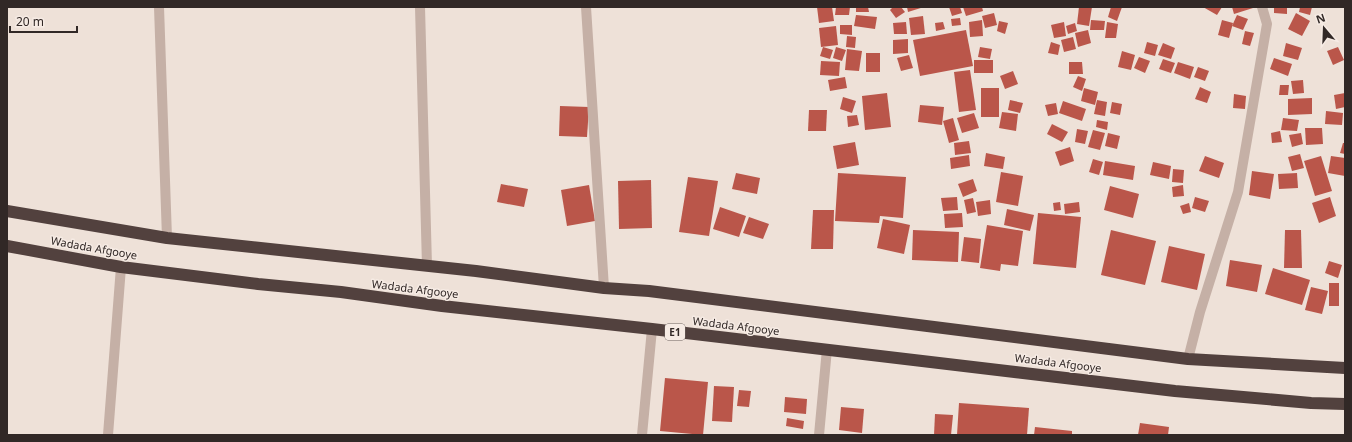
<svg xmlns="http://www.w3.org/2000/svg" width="1352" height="442" font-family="'Noto Sans',sans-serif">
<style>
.building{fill:#ba564a}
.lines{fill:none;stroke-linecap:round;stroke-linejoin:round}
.minor{stroke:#c5b0a6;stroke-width:10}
.highway{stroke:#52413e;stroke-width:12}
.labels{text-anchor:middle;stroke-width:3;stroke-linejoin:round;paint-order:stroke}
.shield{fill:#f6ebe4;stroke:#6c625f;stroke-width:1}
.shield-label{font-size:10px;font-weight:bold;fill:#312826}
.street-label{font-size:11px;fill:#312826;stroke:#f6ebe4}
</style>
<rect width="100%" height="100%" fill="#eee1d8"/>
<g class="building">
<path d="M817,7H832L834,21L819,23Z"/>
<path d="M836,7H850L849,15H835Z"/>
<path d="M856,7H868L869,12H856Z"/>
<path d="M893,7H901L905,12L896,18L890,10Z"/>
<path d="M907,7H924L908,12Z"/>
<path d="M949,7H960L962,13L952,16Z"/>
<path d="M963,7H982L983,11L966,16Z"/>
<path d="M1079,7H1092L1089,26L1077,24Z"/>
<path d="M1111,7H1122L1117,21L1108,17Z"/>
<path d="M1203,7H1222L1217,15Z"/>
<path d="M1232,7H1253V8L1234,14Z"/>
<path d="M1274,7H1287V14L1274,13Z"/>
<path d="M1300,7H1312L1310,15L1299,12Z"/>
<path d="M994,13L997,25L985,28L982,16Z"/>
<path d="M1296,13L1310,21L1302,36L1288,29Z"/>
<path d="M856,15L877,17L875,29L854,26Z"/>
<path d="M1237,15L1248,19L1243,30L1232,26Z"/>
<path d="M923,16L925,34L911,35L909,18Z"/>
<path d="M960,18L961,25L952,26L951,19Z"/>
<path d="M982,20L983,36L970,37L969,22Z"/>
<path d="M1091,20L1105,21L1104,30H1090Z"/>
<path d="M1222,20L1233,23L1229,38L1218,35Z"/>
<path d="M999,21L1008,23L1005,34L997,31Z"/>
<path d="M906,22L907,34H894L893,23Z"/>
<path d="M943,22L945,29L936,31L935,23Z"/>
<path d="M1064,22L1066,36L1054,38L1051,25Z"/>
<path d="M1107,22L1118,24L1116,38H1105Z"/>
<path d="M1075,23L1077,31L1068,34L1066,26Z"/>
<path d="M840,25H852V35L840,34Z"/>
<path d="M836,26L838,45L821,47L819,28Z"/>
<path d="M966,30L973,66L920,76L913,40Z"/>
<path d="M1088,30L1091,43L1078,47L1075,33Z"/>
<path d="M1245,31L1254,33L1250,46L1242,44Z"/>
<path d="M847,36L856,37L855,48L846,47Z"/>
<path d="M1073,37L1076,49L1064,52L1061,40Z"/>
<path d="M908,39V53L893,54V40Z"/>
<path d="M1051,42L1060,45L1058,55L1048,53Z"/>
<path d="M1147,42L1158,45L1155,56L1144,53Z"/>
<path d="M1163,43L1175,48L1171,59L1158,55Z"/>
<path d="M1286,43L1302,48L1298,60L1283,56Z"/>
<path d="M823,47L833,50L830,59L820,56Z"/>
<path d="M836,47L846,50L842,61L833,58Z"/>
<path d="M980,47L992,49L990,59L978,57Z"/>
<path d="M1338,47L1344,60L1333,65L1327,51Z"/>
<path d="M847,49L862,51L859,71L845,70Z"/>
<path d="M1122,51L1135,55L1131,70L1118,67Z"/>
<rect x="866" y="53" width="14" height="19"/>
<path d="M909,55L913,68L901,71L897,58Z"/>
<path d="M1139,57L1150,61L1145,73L1134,68Z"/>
<path d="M1274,58L1292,64L1288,76L1270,69Z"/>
<path d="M1163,59L1175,63L1171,73L1159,69Z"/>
<rect x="974" y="60" width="19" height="13"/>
<path d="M821,61L840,62L839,76L820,75Z"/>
<path d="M1069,62H1082L1083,74H1069Z"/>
<path d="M1178,62L1194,67L1190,79L1174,73Z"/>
<path d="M1198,67L1209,71L1205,81L1194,77Z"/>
<path d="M970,70L976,110L959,112L954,72Z"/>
<path d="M1013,71L1018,84L1005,89L1000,76Z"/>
<path d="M1078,76L1086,79L1082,91L1073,87Z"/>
<path d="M845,77L847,88L830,91L828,80Z"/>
<path d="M1303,80L1304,93L1293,94L1291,81Z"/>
<path d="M1280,85H1289L1288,95H1279Z"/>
<path d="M1200,87L1211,92L1207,103L1195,99Z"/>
<rect x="981" y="88" width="18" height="29"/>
<path d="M1084,88L1098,92L1095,105L1081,101Z"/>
<path d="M887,93L891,127L865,130L862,96Z"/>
<path d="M1345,93V107L1336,109L1334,95Z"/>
<path d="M1234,94L1246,96L1245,109L1233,108Z"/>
<path d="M843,97L856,101L852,113L840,109Z"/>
<path d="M1312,98V114L1288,115V99Z"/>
<path d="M1010,100L1023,103L1020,113L1008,110Z"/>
<path d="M1097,100L1107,102L1105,116L1094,114Z"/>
<path d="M1063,101L1086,109L1082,121L1059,113Z"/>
<path d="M1112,102L1122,104L1120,115L1110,113Z"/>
<path d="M1056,103L1058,114L1048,116L1045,105Z"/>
<path d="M920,105L944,107L942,125L918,122Z"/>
<path d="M560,106L589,107L587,137L559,136Z"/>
<path d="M809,110H827L826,131H808Z"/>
<path d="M1326,111L1343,113L1342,125L1325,124Z"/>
<path d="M1002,112L1018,114L1016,131L999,128Z"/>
<path d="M974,113L979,128L962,133L957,118Z"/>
<path d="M857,115L859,125L848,127L847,116Z"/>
<path d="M953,118L959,140L949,143L943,121Z"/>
<path d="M1283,118L1299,120L1297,131L1281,130Z"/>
<path d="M1097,120L1108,122L1107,130L1096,127Z"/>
<path d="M1052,124L1068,132L1062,142L1047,134Z"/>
<path d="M1305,128H1322L1323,144L1306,145Z"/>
<path d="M1077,129L1088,131L1085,144L1075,142Z"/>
<path d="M1093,130L1105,133L1100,150L1088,147Z"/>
<path d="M1280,131L1282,142L1272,143L1271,133Z"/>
<path d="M1108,133L1120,136L1117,149L1105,146Z"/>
<path d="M1301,133L1303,144L1292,147L1289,135Z"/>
<path d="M969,141L971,153L955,155L954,143Z"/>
<path d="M855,142L859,165L837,169L833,146Z"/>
<path d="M1343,143H1345V154L1340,153Z"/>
<path d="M1070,147L1074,161L1060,166L1055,152Z"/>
<path d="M986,153L1005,157L1003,169L984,166Z"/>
<path d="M1300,154L1304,168L1292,171L1288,157Z"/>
<path d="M969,155L970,166L951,169L950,158Z"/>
<path d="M1205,156L1224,163L1219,178L1199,171Z"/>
<path d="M1321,156L1332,191L1315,196L1304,161Z"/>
<path d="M1331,156L1345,158V176L1328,173Z"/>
<path d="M1093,159L1103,162L1099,175L1089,172Z"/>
<path d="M1105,161L1135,166L1133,180L1103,175Z"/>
<path d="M1153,162L1171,166L1169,179L1150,175Z"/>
<path d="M1173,169L1184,170L1183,183L1172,182Z"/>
<path d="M1252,171L1274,174L1270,199L1249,195Z"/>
<path d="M1001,172L1023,176L1018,206L996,202Z"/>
<path d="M736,173L760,178L757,194L732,189Z"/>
<path d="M838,173L906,177L903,218L880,216L879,223L835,221Z"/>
<path d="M1297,173L1298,188L1279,189L1278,174Z"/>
<path d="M688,177L718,181L709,236L679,232Z"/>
<path d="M973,179L977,191L963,197L958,184Z"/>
<path d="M651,180L652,228L619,229L618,181Z"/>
<path d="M501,184L528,189L524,207L497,202Z"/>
<path d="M589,185L595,221L567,226L561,190Z"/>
<path d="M1183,185L1184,196L1173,197L1172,187Z"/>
<path d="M1110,186L1139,194L1133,218L1104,210Z"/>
<path d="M957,197L958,210L943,211L941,198Z"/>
<path d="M1195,197L1209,201L1205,212L1192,208Z"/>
<path d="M1330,197L1336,216L1319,223L1312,203Z"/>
<path d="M973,198L976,212L967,214L964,200Z"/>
<path d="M990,200L991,214L978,216L976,202Z"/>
<path d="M1060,202L1061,210L1054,211L1053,203Z"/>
<path d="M1079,202L1080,212L1065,214L1064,204Z"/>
<path d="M1189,203L1191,212L1183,214L1180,206Z"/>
<path d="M720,207L746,216L739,237L713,229Z"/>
<path d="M1007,209L1034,215L1030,231L1004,225Z"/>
<path d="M813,210H834L833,249H811Z"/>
<path d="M962,213L963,227L945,228L944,214Z"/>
<path d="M1038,213L1081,217L1076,268L1033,264Z"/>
<path d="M749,217L769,224L763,239L743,233Z"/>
<path d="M883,219L910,225L904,254L877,248Z"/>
<path d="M987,225L1023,231L1018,266L1001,264L1000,271L980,268Z"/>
<path d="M913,230L959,232L958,262L912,260Z"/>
<path d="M1111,230L1156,241L1145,285L1101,275Z"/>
<path d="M1285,230H1301L1302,268H1284Z"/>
<path d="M964,237L981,239L979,263L961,261Z"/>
<path d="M1169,246L1205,254L1197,290L1161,282Z"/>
<path d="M1230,260L1262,265L1257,292L1226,286Z"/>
<path d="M1329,261L1342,265L1338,278L1325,273Z"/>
<path d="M1273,268L1310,280L1302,305L1265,294Z"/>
<rect x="1329" y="283" width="10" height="23"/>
<path d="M1311,287L1328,291L1322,314L1305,310Z"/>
<path d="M665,378L708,382L703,435L660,431Z"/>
<path d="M714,386L734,387L732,422L712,421Z"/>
<path d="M739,390L751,391L749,407L737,406Z"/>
<path d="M785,397L807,399L806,414L784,412Z"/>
<path d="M959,403L1029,408L1027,435H957Z"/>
<path d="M841,407L864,409L862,433L839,430Z"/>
<path d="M935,414L953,415L951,435H934Z"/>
<path d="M787,418L804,421L803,429L786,426Z"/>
<path d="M1140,423L1169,427L1168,435H1138Z"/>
<path d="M1035,427L1072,431V435H1034Z"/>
</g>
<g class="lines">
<g class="minor">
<path d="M159,7L167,238"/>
<path d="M420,7L427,266"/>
<path d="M586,7L604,288"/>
<path d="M1188,359L1200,312L1238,192L1267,24L1262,7"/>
<path d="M108,435L121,267"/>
<path d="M642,435L652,329"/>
<path d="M819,435L827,349"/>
</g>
<g class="highway">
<path d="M7,211L167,238L476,271L604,288L649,291L1188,359L1345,368"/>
<path d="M7,246L121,267L258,284L341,292L442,306L652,329L1175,391L1311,403L1345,404"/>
</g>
</g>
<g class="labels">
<rect class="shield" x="665" y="324" width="20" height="16" rx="3"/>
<g class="shield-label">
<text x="675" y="336">E1</text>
</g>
<g class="street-label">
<text transform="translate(94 248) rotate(10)" y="4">Wadada Afgooye</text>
<text transform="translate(415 289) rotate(7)" y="4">Wadada Afgooye</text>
<text transform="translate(736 326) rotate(7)" y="4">Wadada Afgooye</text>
<text transform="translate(1058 363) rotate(7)" y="4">Wadada Afgooye</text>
</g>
</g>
<rect width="1352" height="442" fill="none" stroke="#312826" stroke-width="16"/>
<g transform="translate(1324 28) rotate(341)" stroke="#f6ebe4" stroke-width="3" paint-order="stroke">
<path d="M0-3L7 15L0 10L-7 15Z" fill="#312826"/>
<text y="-6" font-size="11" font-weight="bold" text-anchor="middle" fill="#312826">N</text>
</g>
<path d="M10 26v6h67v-6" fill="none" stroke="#312826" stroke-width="2"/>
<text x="16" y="26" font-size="12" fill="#312826" stroke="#f6ebe4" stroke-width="3" paint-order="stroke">20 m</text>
</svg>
